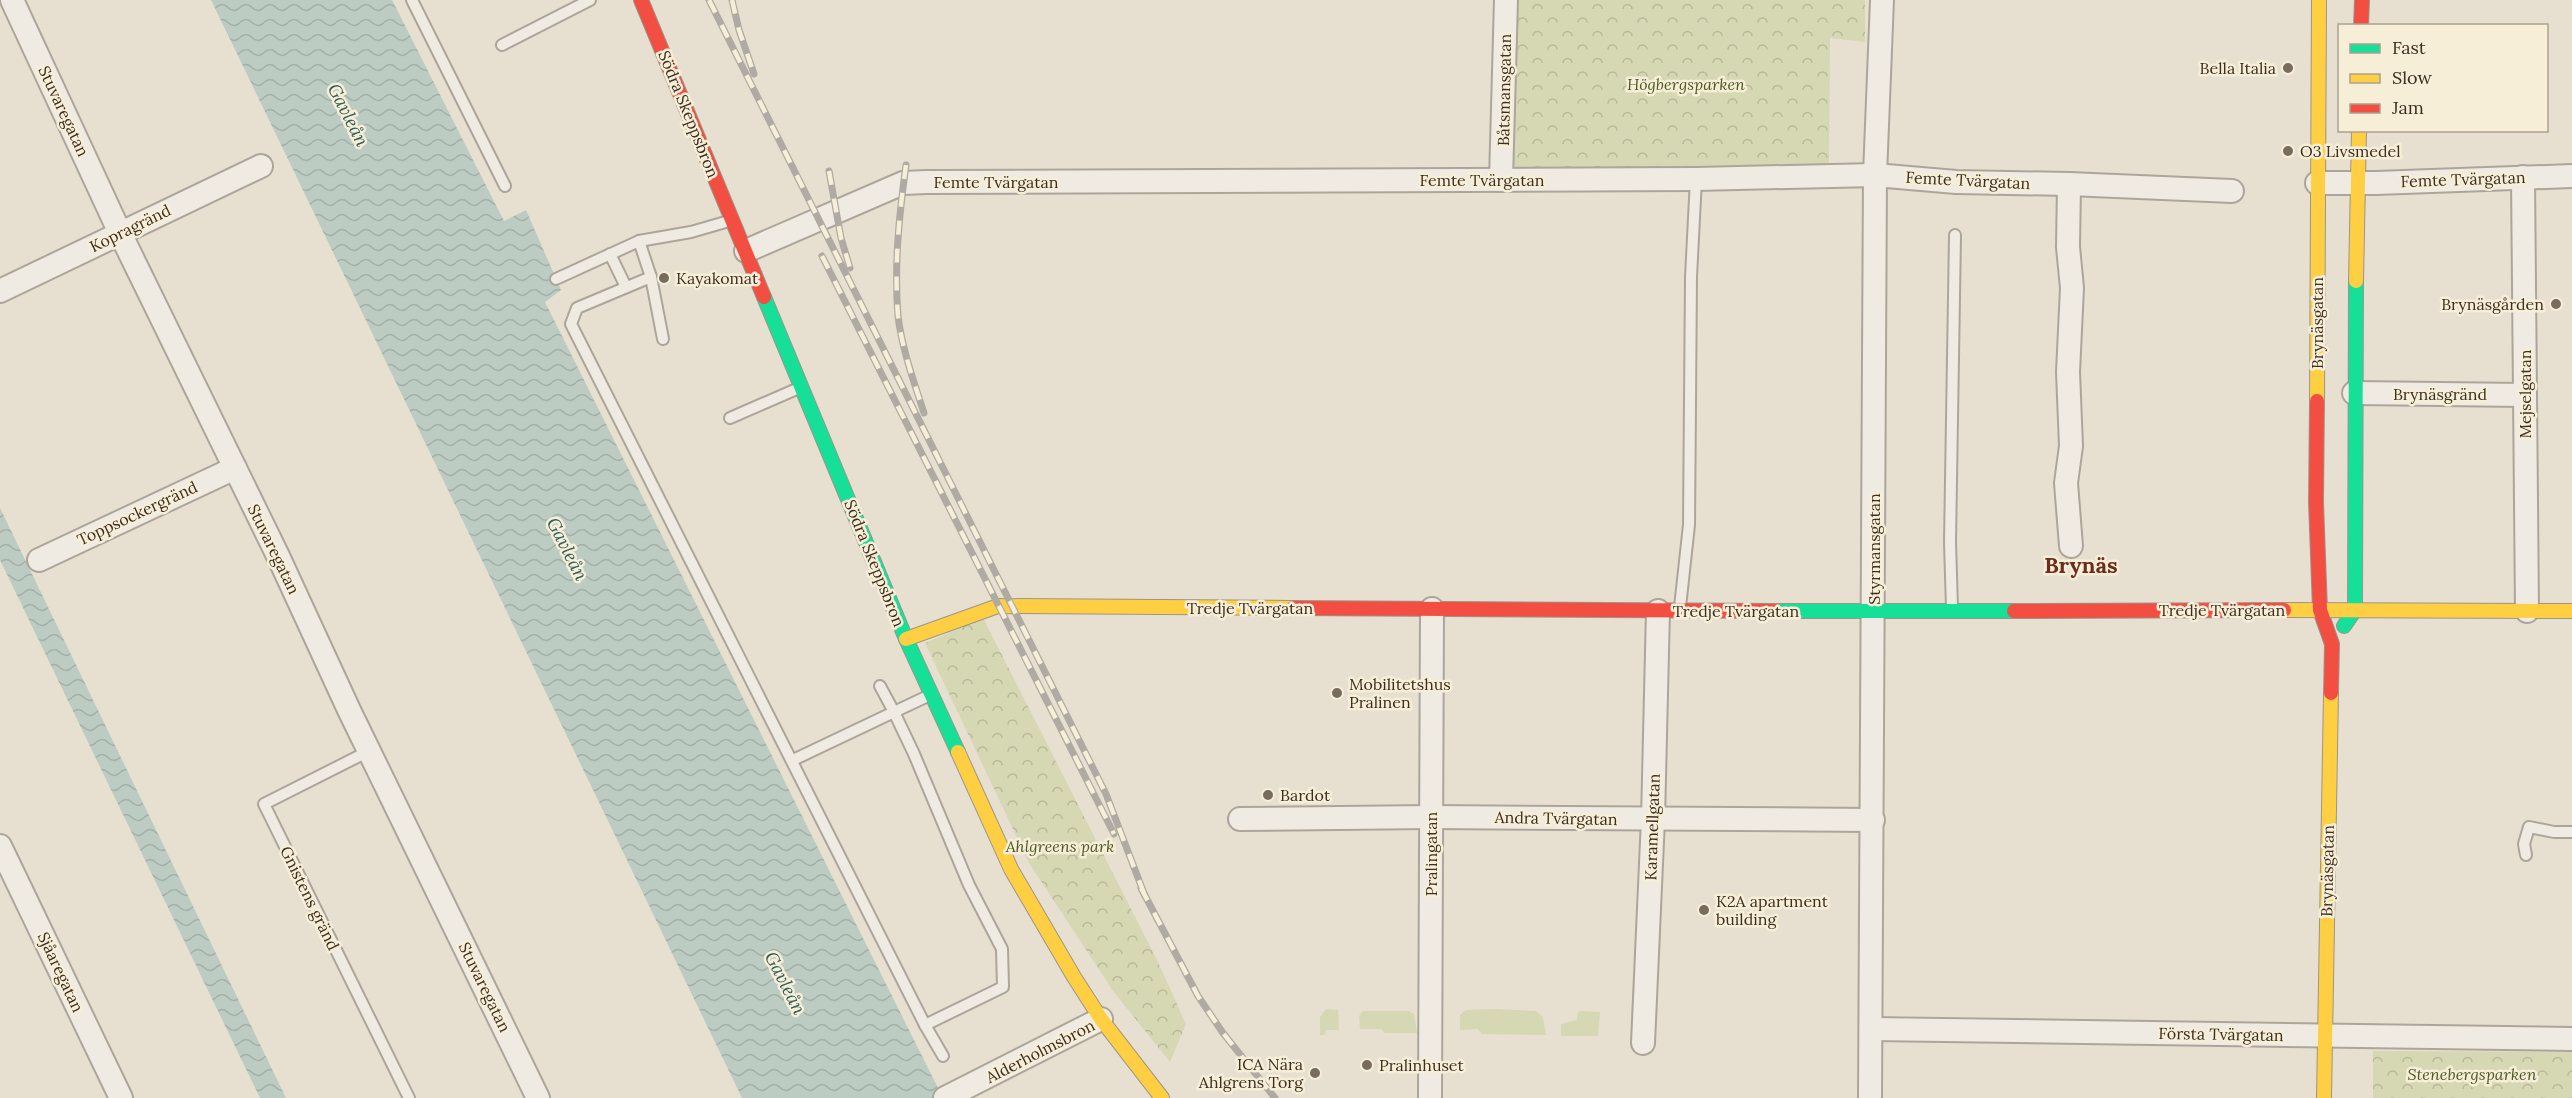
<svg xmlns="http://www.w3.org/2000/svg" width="2572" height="1098" font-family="Lora,serif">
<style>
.grass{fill:#d6d7b3}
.forest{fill:url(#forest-crowns)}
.water{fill:url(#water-waves)}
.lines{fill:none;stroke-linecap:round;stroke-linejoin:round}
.lane-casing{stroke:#ada599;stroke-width:14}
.street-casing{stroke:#ada599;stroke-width:26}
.fast-casing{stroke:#9c958a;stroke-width:16}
.slow-casing{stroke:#9c958a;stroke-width:16}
.jam-casing{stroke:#9c958a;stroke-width:16}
.lane{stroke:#efebe3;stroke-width:10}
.street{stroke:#efebe3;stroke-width:22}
.fast{stroke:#16e098;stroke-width:14}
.slow{stroke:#ffcf43;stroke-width:14}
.jam{stroke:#f24e42;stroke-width:14}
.rail-casing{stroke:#afaaa2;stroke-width:7}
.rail{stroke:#f7eed8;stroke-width:4.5;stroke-dasharray:14;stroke-linecap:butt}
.poi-dot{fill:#786c5e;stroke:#f7eed8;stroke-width:2}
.labels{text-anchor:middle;stroke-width:5;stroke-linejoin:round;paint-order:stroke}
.poi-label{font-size:16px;fill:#3d2e20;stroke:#f7eed8;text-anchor:start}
.park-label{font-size:16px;font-style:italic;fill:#4d5a26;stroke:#f7eed8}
.street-label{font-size:16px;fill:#3d2e20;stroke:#f7eed8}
.water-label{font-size:18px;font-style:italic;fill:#2f5d5a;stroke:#f7eed8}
.district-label{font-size:22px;font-weight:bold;fill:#6b2e1e;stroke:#f7eed8}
</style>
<defs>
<pattern id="forest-crowns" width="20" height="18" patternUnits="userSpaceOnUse" patternTransform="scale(1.5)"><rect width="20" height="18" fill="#d6d7b3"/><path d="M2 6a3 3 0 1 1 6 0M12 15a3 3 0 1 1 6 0" fill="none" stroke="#b9b99a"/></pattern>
<pattern id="water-waves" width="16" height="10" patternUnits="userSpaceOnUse" patternTransform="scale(1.5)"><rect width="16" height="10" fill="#bcccc2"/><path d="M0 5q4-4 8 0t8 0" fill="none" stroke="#a2b0a6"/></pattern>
</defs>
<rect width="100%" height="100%" fill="#e7e0d1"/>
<g class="grass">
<path d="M1326,1009L1338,1010L1339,1030H1326L1325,1035H1320V1017Z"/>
<path d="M1494,1009L1536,1011L1543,1017L1546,1035L1482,1034L1478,1029L1460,1030V1015L1466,1010Z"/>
<path d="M1363,1011H1409L1414,1014L1417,1033H1385L1381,1029H1360L1359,1016Z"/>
<path d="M1581,1011L1600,1012L1598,1036H1561V1024L1577,1020L1578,1012Z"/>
</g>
<g class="forest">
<path d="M1512,0H1865V42L1830,38L1829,167L1507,168Z"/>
<path d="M983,618L1157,960L1186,1024L1170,1062L1113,991L1029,863L925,643Z"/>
<path d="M2373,1051L2572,1052V1098H2373Z"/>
</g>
<g class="water">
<path d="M211,0H392L504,221L526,210L561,290L545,302L943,1098H742Z"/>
<path d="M0,508L286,1098H260L0,560Z"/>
</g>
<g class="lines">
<g class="lane-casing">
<g id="lane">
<path d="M412,0L505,186"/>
<path d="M502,45L590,0"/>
<path d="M639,241L651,277L577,308L571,324L925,1025L943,1056"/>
<path d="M610,254L626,287"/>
<path d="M651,277L663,339"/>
<path d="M556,279L639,241L691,232L729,221"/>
<path d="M730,418L799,388"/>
<path d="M1680,607L1689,525L1691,277L1696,179"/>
<path d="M1952,608L1950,542L1955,235"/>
<path d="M880,686L894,712L930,695"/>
<path d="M369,751L264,804L409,1098"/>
<path d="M793,760L894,712L914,754L969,885L1002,949L1003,987L925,1025"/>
<path d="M2526,855L2524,844L2529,827L2554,832H2572"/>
</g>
</g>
<g class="street-casing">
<g id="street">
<path d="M12,0L120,233L278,556L349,710L538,1098"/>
<path d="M2523,177L2527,611"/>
<path d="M1501,180L1506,0"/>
<path d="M2317,183H2376L2572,176"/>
<path d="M2069,184L2068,247L2072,288L2068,372L2071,446L2066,483L2071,546"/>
<path d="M746,251L903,183L926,182L1696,179L1875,175L1956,182L2069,184L2232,191"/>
<path d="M0,291L261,166"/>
<path d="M2354,393L2525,395"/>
<path d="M39,560L235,468"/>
<path d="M1240,819L1431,817L1873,820"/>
<path d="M0,846L121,1098"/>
<path d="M1871,1029L2572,1039"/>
<path d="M1643,1043L1653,819L1658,611"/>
<path d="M945,1098L1101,1019"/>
<path d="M1430,1098L1432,609"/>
<path d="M1870,1098L1875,175L1882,0"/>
</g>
</g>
<g class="fast-casing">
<g id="fast">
<path d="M764,297L906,639L958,752"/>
<path d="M1776,611H2014"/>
<path d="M2344,626L2355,610L2356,281"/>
</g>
</g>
<g class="slow-casing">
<g id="slow">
<path d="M2356,281L2359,130"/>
<path d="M2317,401L2319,0"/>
<path d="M2284,610L2572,611"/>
<path d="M906,639L998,606L1293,608"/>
<path d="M958,752L1011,869L1074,977L1101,1019L1162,1098"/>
<path d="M2324,1098L2331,693"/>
</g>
</g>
<g class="jam-casing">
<g id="jam">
<path d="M641,0L764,297"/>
<path d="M2361,26L2362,0"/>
<path d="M2317,401L2316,502L2320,610L2332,644L2331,693"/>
<path d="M1293,608L1776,611"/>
<path d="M2014,611L2284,610"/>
</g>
</g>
<use href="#lane" class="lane"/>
<use href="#street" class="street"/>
<use href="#fast" class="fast"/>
<use href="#slow" class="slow"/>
<use href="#jam" class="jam"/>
<g class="rail-casing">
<g id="rail">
<path d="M709,0L1106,794L1145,896"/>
<path d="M732,0L739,30L754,74"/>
<path d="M906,165C899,216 894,265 898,316C902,349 914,382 924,413"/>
<path d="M829,171L841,238L850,268"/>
<path d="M822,256L1114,834"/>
<path d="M1141,888L1198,996L1223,1033L1275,1098"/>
</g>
</g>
<use href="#rail" class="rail"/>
</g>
<g class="poi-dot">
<circle cx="2288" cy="68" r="6"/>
<circle cx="2288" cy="151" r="6"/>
<circle cx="664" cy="278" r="6"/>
<circle cx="2556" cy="304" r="6"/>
<circle cx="1337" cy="693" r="6"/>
<circle cx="1268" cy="795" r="6"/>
<circle cx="1704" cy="910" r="6"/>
<circle cx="1367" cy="1065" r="6"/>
<circle cx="1315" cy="1073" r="6"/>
</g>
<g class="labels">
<g class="poi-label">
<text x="2276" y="74" text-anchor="end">Bella Italia</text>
<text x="2300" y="157">O3 Livsmedel</text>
<text x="676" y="284">Kayakomat</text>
<text x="2544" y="310" text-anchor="end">Brynäsgården</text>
<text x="1349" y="690">Mobilitetshus<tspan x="1349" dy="18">Pralinen</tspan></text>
<text x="1280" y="801">Bardot</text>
<text x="1716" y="907">K2A apartment<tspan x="1716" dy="18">building</tspan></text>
<text x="1303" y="1070" text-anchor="end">ICA Nära<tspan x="1303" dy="18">Ahlgrens Torg</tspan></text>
<text x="1379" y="1071">Pralinhuset</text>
</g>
<g class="park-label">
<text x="1686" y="90">Högbergsparken</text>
<text x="1060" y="852">Ahlgreens park</text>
<text x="2472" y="1080">Stenebergsparken</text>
</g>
<g class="street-label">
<text transform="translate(1504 90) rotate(-89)" y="6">Båtsmansgatan</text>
<text transform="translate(64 111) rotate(65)" y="6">Stuvaregatan</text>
<text transform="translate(689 114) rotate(68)" y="6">Södra Skeppsbron</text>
<text transform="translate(2463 179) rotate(-2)" y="6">Femte Tvärgatan</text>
<text x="1482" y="186">Femte Tvärgatan</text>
<text transform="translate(1968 180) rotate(3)" y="6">Femte Tvärgatan</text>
<text x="996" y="188">Femte Tvärgatan</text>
<text transform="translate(130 228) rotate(-26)" y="6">Kopragränd</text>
<text transform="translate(2317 323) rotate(-90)" y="6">Brynäsgatan</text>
<text x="2440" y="400">Brynäsgränd</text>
<text transform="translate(2525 394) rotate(-90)" y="6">Mejselgatan</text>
<text transform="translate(137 513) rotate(-25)" y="6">Toppsockergränd</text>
<text transform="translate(274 549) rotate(64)" y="6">Stuvaregatan</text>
<text transform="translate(1874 549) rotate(-90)" y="6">Styrmansgatan</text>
<text transform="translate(875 563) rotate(68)" y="6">Södra Skeppsbron</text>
<text x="1250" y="614">Tredje Tvärgatan</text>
<text x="2222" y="616">Tredje Tvärgatan</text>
<text x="1736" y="617">Tredje Tvärgatan</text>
<text transform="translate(1556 818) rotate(1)" y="6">Andra Tvärgatan</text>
<text transform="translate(1652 827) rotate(-88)" y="6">Karamellgatan</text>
<text transform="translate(1431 854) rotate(-90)" y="6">Pralingatan</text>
<text transform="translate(2327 871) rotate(-89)" y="6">Brynäsgatan</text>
<text transform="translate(310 898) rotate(64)" y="6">Gnistens gränd</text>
<text transform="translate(61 972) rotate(65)" y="6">Sjåaregatan</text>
<text transform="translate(485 987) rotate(64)" y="6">Stuvaregatan</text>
<text transform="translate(2221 1034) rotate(1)" y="6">Första Tvärgatan</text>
<text transform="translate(1040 1051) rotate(-27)" y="6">Alderholmsbron</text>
</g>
<g class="water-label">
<text transform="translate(348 115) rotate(63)" y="6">Gavleån</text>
<text transform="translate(567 549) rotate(63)" y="6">Gavleån</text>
<text transform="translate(785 983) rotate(63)" y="6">Gavleån</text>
</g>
<g class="district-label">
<text x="2081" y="573">Brynäs</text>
</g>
</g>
<rect x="2338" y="24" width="210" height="108" fill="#f7eed8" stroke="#ada18e" stroke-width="1.5"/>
<rect x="2350" y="44" width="30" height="9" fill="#16e098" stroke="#ada18e" stroke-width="1.5"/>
<text x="2392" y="54" font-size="18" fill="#3d2e20">Fast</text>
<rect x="2350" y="74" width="30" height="9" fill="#ffcf43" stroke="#ada18e" stroke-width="1.5"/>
<text x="2392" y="84" font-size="18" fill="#3d2e20">Slow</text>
<rect x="2350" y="104" width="30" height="9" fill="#f24e42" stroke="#ada18e" stroke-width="1.5"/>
<text x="2392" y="114" font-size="18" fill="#3d2e20">Jam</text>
</svg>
